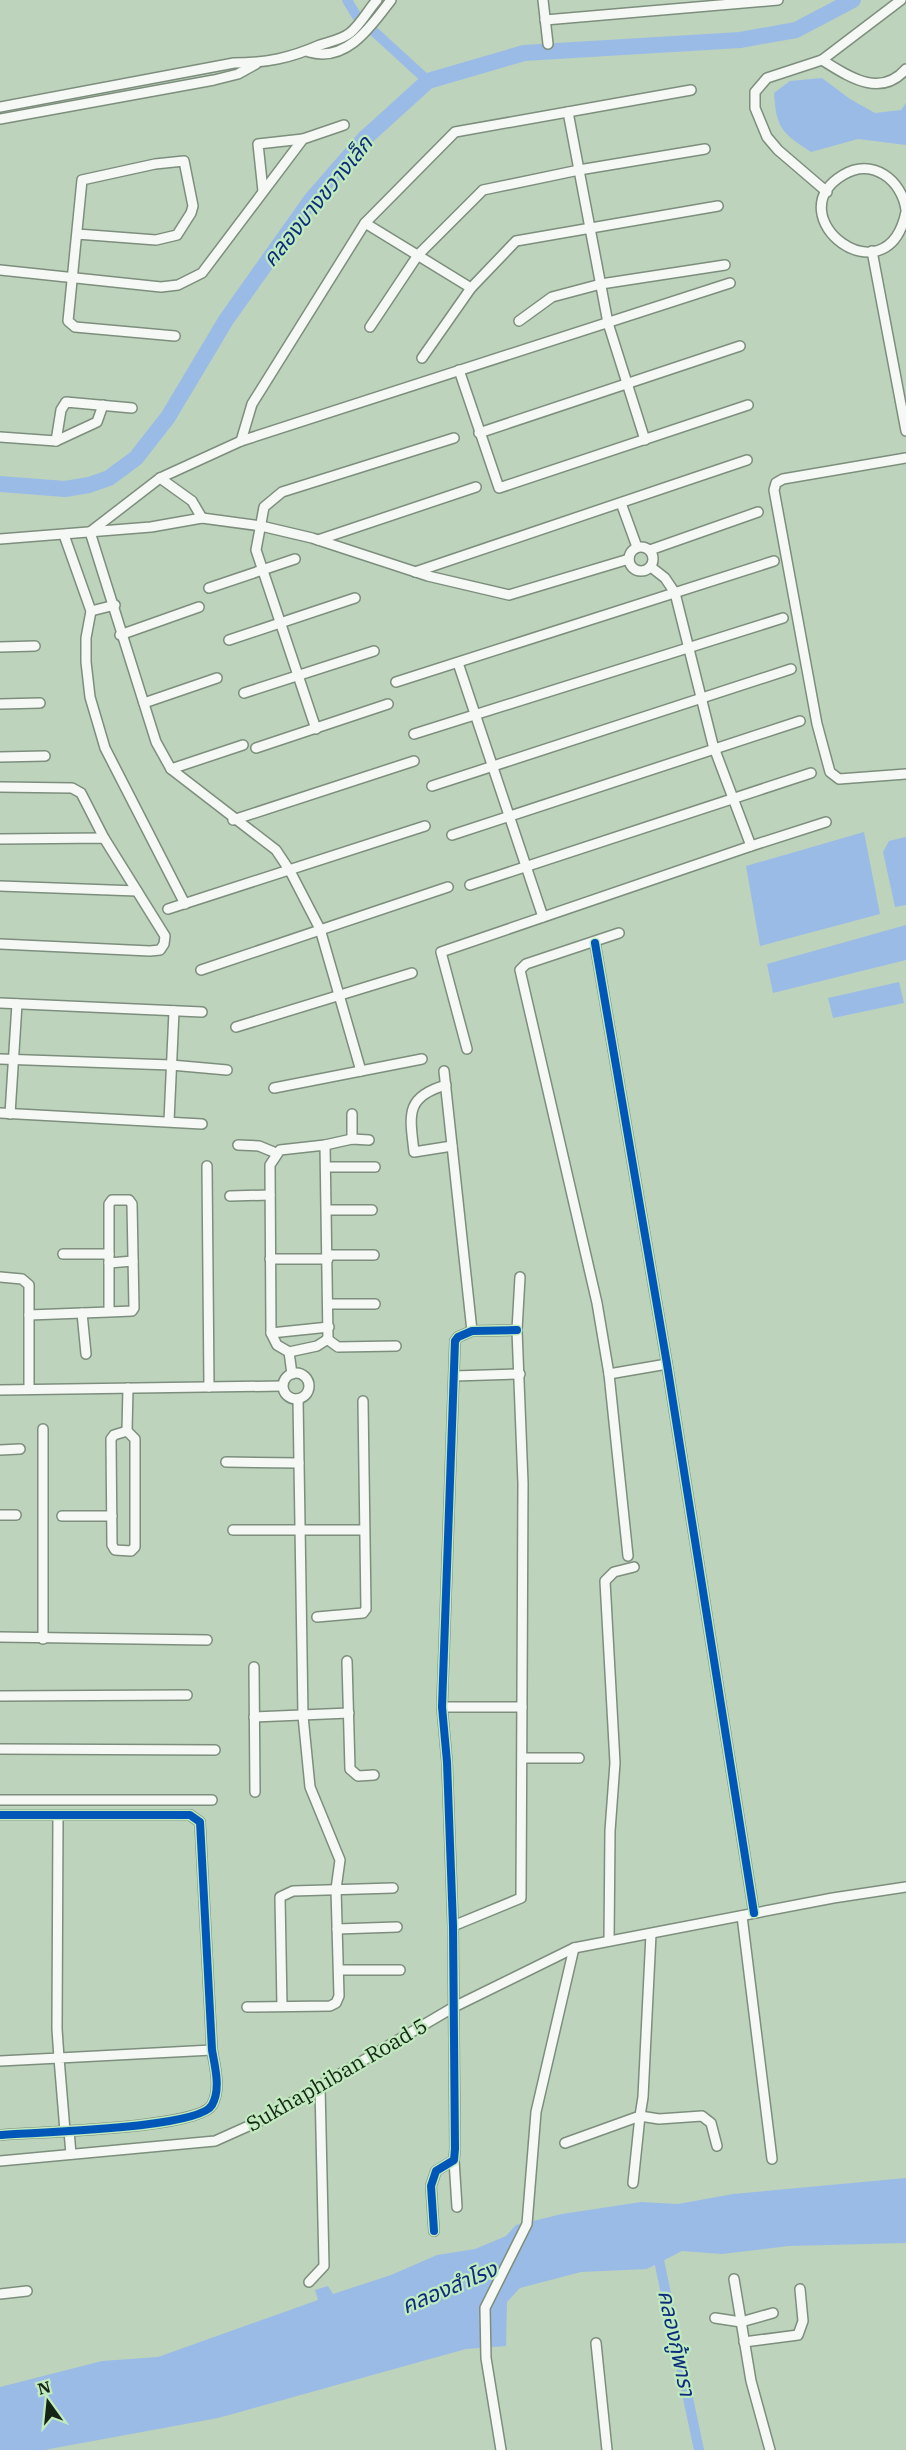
<svg xmlns="http://www.w3.org/2000/svg" width="906" height="2450" font-family="'IBM Plex Serif','Noto Sans Thai',serif">
<style>
.water{fill:#9bbbe7}
.lines{fill:none;stroke-linecap:round;stroke-linejoin:round}
.canal{stroke:#9bbbe7;stroke-width:10}
.river{stroke:#9bbbe7;stroke-width:16}
.minor-casing{stroke:#7d8e7d;stroke-width:12}
.minor{stroke:#f5f8f5;stroke-width:9}
.cycleway-casing{stroke:#c1eabf;stroke-width:11}
.cycleway{stroke:#0057b8;stroke-width:8}
.labels{text-anchor:middle;stroke-width:4.5;stroke-linejoin:round;paint-order:stroke}
.street-label{font-size:21px;fill:#152515;stroke:#c1eabf}
.water-label{font-size:22px;font-style:italic;fill:#0c2d7e;stroke:#c1eabf}
</style>
<rect width="100%" height="100%" fill="#bdd3bc"/>
<g class="water">
<path d="M822,78L850,99L875,113L901,110L906,103V145L858,139L811,152C782,133 776,128 774,93L790,81Z"/>
<path d="M864,832L880,914L760,946L746,866Z"/>
<path d="M906,837V905L895,907L883,852L889,841Z"/>
<path d="M906,925V960L773,993L767,964Z"/>
<path d="M899,982L904,1003L833,1018L828,998Z"/>
<path d="M906,2178V2243L789,2246L722,2254L682,2251L647,2269L581,2272L520,2288L507,2302L506,2346L466,2349L218,2418L44,2450H0V2387L102,2361L158,2357L318,2300L315,2290L328,2286L333,2294L391,2275L437,2255L475,2249L506,2236L516,2225L562,2214L641,2202L678,2204L733,2194Z"/>
</g>
<g class="lines">
<g class="canal">
<path d="M347,0L356,15L428,81"/>
<path d="M657,2251L699,2450"/>
</g>
<path class="river" d="M0,484L65,489L89,485L109,478L136,458L168,417L226,320L311,200L364,139L428,81L524,53L740,40L796,30L853,0"/>
<g class="minor-casing">
<g id="minor">
<path d="M543,0L548,44"/>
<path d="M545,20L778,0"/>
<path d="M309,52C347,63 371,26 391,0"/>
<path d="M822,60C848,76 880,99 906,69"/>
<path d="M0,107L234,63C267,63 290,58 320,45C331,41 341,40 350,33C361,24 368,10 377,0"/>
<path d="M568,112L608,323L645,440"/>
<path d="M0,119L214,80L238,74L256,64"/>
<path d="M263,191L258,144L303,139"/>
<path d="M827,192L778,150L767,137L755,108V92L767,78L822,60L901,0"/>
<path d="M906,210C902,180 872,157 843,175C775,216 887,303 906,212"/>
<path d="M365,223L471,288"/>
<path d="M77,234L156,240L177,235L191,213L193,206L184,161L155,164L82,180L68,321L75,327L175,336"/>
<path d="M872,251L906,431"/>
<path d="M0,270L161,287L178,285L202,273L303,139L344,125"/>
<path d="M519,321L552,297L601,284L725,265"/>
<path d="M370,327L418,255L483,190L579,170L705,149"/>
<path d="M422,358L471,288L516,241L718,206"/>
<path d="M459,370L499,488L748,405"/>
<path d="M479,433L740,346"/>
<path d="M0,437L56,441L97,422L103,405"/>
<path d="M56,441L61,410L66,402L132,408"/>
<path d="M241,441L252,404L365,223L455,132L691,90"/>
<path d="M906,458L783,479L776,483L774,490L817,724L830,772L839,779L906,774"/>
<path d="M621,503L637,547"/>
<path d="M202,518L261,526L312,538L428,576L509,595L629,559"/>
<path d="M90,532L160,478L241,441L730,283"/>
<path d="M90,532L156,742L171,769L276,850L290,871L320,929L361,1071"/>
<path d="M64,535L91,611L86,638V662L90,697L105,748L185,904"/>
<path d="M0,539L151,527L202,518L192,501L160,478"/>
<path d="M318,540L476,487"/>
<circle cx="641" cy="559" r="12"/>
<path d="M650,550L758,512"/>
<path d="M415,572L747,460"/>
<path d="M209,588L295,559"/>
<path d="M91,611L115,605"/>
<path d="M120,635L199,607"/>
<path d="M229,640L355,598"/>
<path d="M0,647L35,646"/>
<path d="M458,663L543,917"/>
<path d="M396,682L774,561"/>
<path d="M244,693L374,651"/>
<path d="M144,703L217,678"/>
<path d="M0,704L40,703"/>
<path d="M316,729L256,550L264,507L282,492L454,438"/>
<path d="M414,734L783,618"/>
<path d="M256,748L388,704"/>
<path d="M0,757L45,756"/>
<path d="M171,769L243,745"/>
<path d="M432,786L791,669"/>
<path d="M0,787L72,788L81,793L104,838"/>
<path d="M233,820L414,761"/>
<path d="M452,835L800,721"/>
<path d="M0,839L104,838L165,936L164,944L160,950L150,951L0,944"/>
<path d="M751,846L826,822"/>
<path d="M470,885L811,773"/>
<path d="M0,886L137,891"/>
<path d="M168,909L425,826"/>
<path d="M619,933L526,964L520,970L597,1303L609,1374L628,1556"/>
<path d="M595,943L667,1364L754,1913"/>
<path d="M201,970L448,887"/>
<path d="M0,1003L202,1012"/>
<path d="M236,1027L412,973"/>
<path d="M467,1049L441,952L751,846L713,745L675,593L665,578L651,567"/>
<path d="M0,1059L171,1065L227,1070"/>
<path d="M444,1071L472,1331"/>
<path d="M446,1085C404,1097 410,1116 414,1152L452,1146"/>
<path d="M274,1088L422,1059"/>
<path d="M0,1113L202,1124"/>
<path d="M10,1114L17,1004"/>
<path d="M169,1121L174,1011"/>
<path d="M352,1139V1114"/>
<path d="M238,1145L259,1146L276,1153"/>
<path d="M325,1145L352,1139L369,1140"/>
<path d="M207,1166L209,1387"/>
<path d="M326,1167H375"/>
<path d="M230,1196L270,1195"/>
<path d="M327,1210H372"/>
<path d="M63,1254H109"/>
<path d="M328,1255H374"/>
<path d="M270,1259H328"/>
<path d="M109,1263L133,1261"/>
<path d="M0,1277L22,1279L29,1285V1389"/>
<path d="M329,1304H375"/>
<path d="M82,1313L86,1354"/>
<path d="M29,1315L109,1312V1204L112,1200H129L132,1204L134,1308L132,1311L109,1312"/>
<path d="M271,1333L329,1327"/>
<path d="M327,1339L338,1347L396,1346"/>
<path d="M289,1352L317,1346L328,1339L325,1145L280,1150L270,1165L271,1333L277,1345L289,1352L292,1374"/>
<circle cx="296" cy="1386" r="13"/>
<path d="M609,1374L667,1364"/>
<path d="M454,1376L520,1374"/>
<path d="M0,1390L282,1386"/>
<path d="M43,1429V1639"/>
<path d="M127,1431L135,1439V1547L131,1551L115,1550L112,1545L111,1439L114,1435Z"/>
<path d="M127,1431L128,1388"/>
<path d="M0,1450L20,1449"/>
<path d="M226,1462L299,1463"/>
<path d="M0,1515H16"/>
<path d="M62,1516H112"/>
<path d="M233,1530H363"/>
<path d="M317,1617L363,1613L366,1609L363,1401"/>
<path d="M0,1637L207,1640"/>
<path d="M347,1661L350,1769L358,1776L374,1775"/>
<path d="M254,1667L255,1792"/>
<path d="M0,1696L187,1695"/>
<path d="M442,1707H522"/>
<path d="M254,1717L349,1713"/>
<path d="M0,1749L215,1750"/>
<path d="M523,1758H579"/>
<path d="M0,1800H212"/>
<path d="M0,1815H190L200,1822L212,2050C215,2067 221,2089 212,2105C199,2129 33,2132 0,2135"/>
<path d="M742,1916L772,2159"/>
<path d="M453,1926L521,1898L523,1483L517,1330L520,1277"/>
<path d="M337,1929L397,1927"/>
<path d="M609,1941L610,1831L615,1763L605,1581L614,1572L634,1567"/>
<path d="M339,1970H400"/>
<path d="M282,2006L280,1897L293,1891L393,1888"/>
<path d="M247,2007L330,2006L336,2003L339,1996L336,1889L340,1860L310,1787L303,1716L298,1399"/>
<path d="M0,2061L59,2058L57,2029L58,1817"/>
<path d="M65,2131L59,2058L212,2050"/>
<path d="M69,2131L71,2154"/>
<path d="M565,2143L640,2116L643,2097L651,1934"/>
<path d="M454,2160L457,2207"/>
<path d="M0,2161L215,2141L262,2120L454,2007L574,1948L833,1898L906,1887"/>
<path d="M633,2183L640,2116L659,2119L702,2116L711,2123L717,2146"/>
<path d="M434,2231L431,2186L436,2171L454,2160L455,2149L453,1926L447,1762L442,1707L455,1341L458,1337L472,1331L517,1330"/>
<path d="M734,2279L751,2381L770,2450"/>
<path d="M309,2282L324,2266L320,2087"/>
<path d="M0,2294L27,2291"/>
<path d="M715,2318L741,2322L773,2313"/>
<path d="M744,2342L798,2335L803,2321L800,2289"/>
<path d="M596,2343L607,2450"/>
<path d="M501,2450L486,2358L485,2308L527,2224L536,2112L574,1948"/>
</g>
</g>
<use href="#minor" class="minor"/>
<g class="cycleway-casing">
<g id="cycleway">
<path d="M595,943L667,1364L754,1913"/>
<path d="M0,1815H190L200,1822L212,2050C215,2067 221,2089 212,2105C199,2129 33,2132 0,2135"/>
<path d="M434,2231L431,2186L436,2171L454,2160L455,2149L453,1926L447,1762L442,1707L455,1341L458,1337L472,1331L517,1330"/>
</g>
</g>
<use href="#cycleway" class="cycleway"/>
</g>
<g class="labels">
<g class="street-label">
<text transform="translate(337 2075) rotate(-30)" y="7">Sukhaphiban Road 5</text>
</g>
<g class="water-label">
<text transform="translate(317 201) rotate(-51)" y="8">คลองบางขวางเล็ก</text>
<text transform="translate(449 2287) rotate(-23)" y="8">คลองสำโรง</text>
<text transform="translate(677 2343) rotate(78)" y="8">คลองกู้พารา</text>
</g>
</g>
<g transform="translate(48 2402) rotate(345)" stroke="#c1eabf" stroke-width="4.5" paint-order="stroke">
<path d="M0-4.5L10 22L0 15L-10 22Z" fill="#152515"/>
<text y="-9" font-size="16" font-weight="bold" text-anchor="middle" fill="#152515">N</text>
</g>
</svg>
